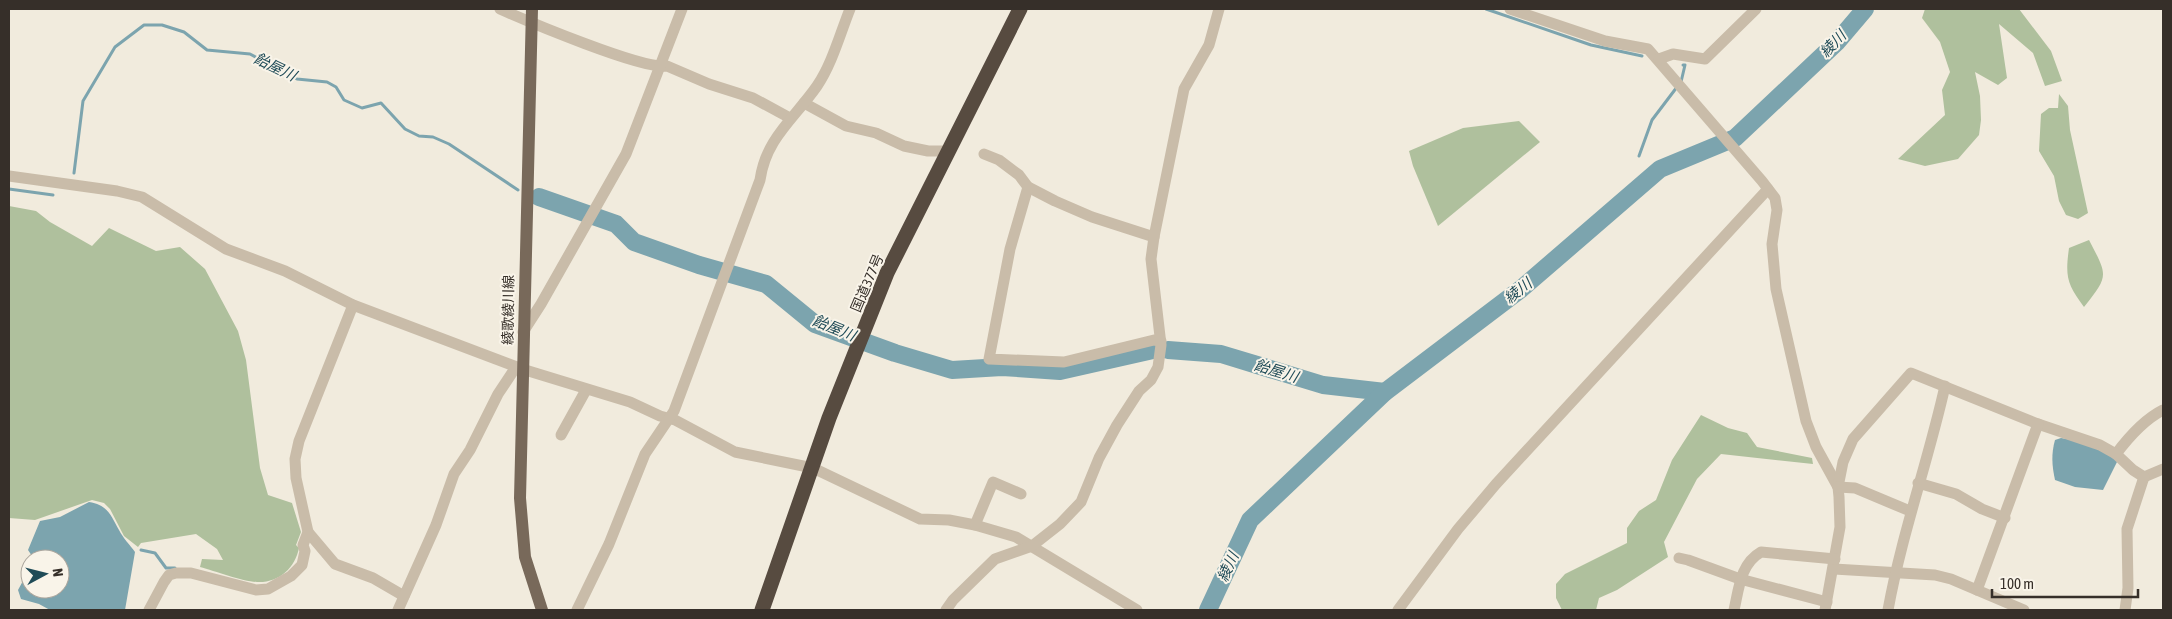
<svg xmlns="http://www.w3.org/2000/svg" width="2172" height="619" font-family="'Asap Condensed','Noto Sans JP',sans-serif">
<style>
.green{fill:#afc09d}
.water{fill:#7ca4ae}
.lines{fill:none;stroke-linecap:round;stroke-linejoin:round}
.stream{stroke:#7ca4ae;stroke-width:3}
.river{stroke:#7ca4ae;stroke-width:18}
.minor{stroke:#c9bca9;stroke-width:11}
.major{stroke:#78695a;stroke-width:12}
.highway{stroke:#574b40;stroke-width:15}
.labels{text-anchor:middle;stroke-width:4;stroke-linejoin:round;paint-order:stroke}
.street-label{font-size:14px;fill:#362f29;stroke:#f9f4e9}
.water-label{font-size:15px;font-style:italic;fill:#1f4b57;stroke:#f9f4e9}
</style>
<rect width="100%" height="100%" fill="#f1ebdd"/>
<g class="green">
<path d="M1925,9H2019L2051,51L2062,81L2045,86L2033,53L1999,24L2007,78L1998,85L1975,72L1980,96L1981,120L1979,135L1958,159L1925,166L1898,159L1945,115L1942,90L1950,72L1940,42L1922,18Z"/>
<path d="M2059,94L2068,106L2070,130L2088,213L2078,219L2066,215L2059,201L2054,176L2039,151L2041,114L2049,108H2058Z"/>
<path d="M1519,121L1540,142L1438,226L1413,166L1409,151L1463,128Z"/>
<path d="M9,206L36,211L50,222L92,246L109,228L156,251L180,247L205,269L238,331L246,360L260,468L268,495L292,503L301,532L296,545L299,548C295,568 279,583 257,582C244,582 215,571 200,567L202,559L223,560L217,549L196,534L141,543L138,547L124,536L110,509L104,503L92,500L35,520L9,518Z"/>
<path d="M2089,240C2107,275 2110,275 2084,307C2067,284 2065,277 2069,248Z"/>
<path d="M1701,415L1728,428L1747,433L1757,447L1812,458L1813,464L1721,454L1697,479L1664,542L1668,557L1617,590L1599,598L1596,610H1562L1556,598V584L1565,574L1627,543V528L1639,511L1656,500L1672,460Z"/>
</g>
<g class="water">
<path d="M2061,438L2084,442L2118,460L2103,490L2075,487L2055,480C2052,466 2051,454 2055,440Z"/>
<path d="M89,502C108,505 111,516 119,530C123,538 130,545 135,552L125,610H50L39,604L21,599L18,590L30,568V589H60V559H34L28,550L40,521L60,517Z"/>
</g>
<g class="lines">
<g class="stream">
<path d="M1486,9L1591,45L1642,56"/>
<path d="M1681,82L1685,65H1683"/>
<path d="M1639,156L1652,120L1677,87"/>
<path d="M74,173L83,101L115,47L144,25H162L184,32L207,50L250,54L297,79L327,82L336,87L344,100L362,108L381,103L405,129L419,136L433,137L449,144L518,190"/>
<path d="M9,189L53,195"/>
<path d="M141,550L155,553L166,568H175"/>
</g>
<g class="river">
<path d="M539,197L616,224L634,242L699,265L766,284L815,324L895,353L952,370L1002,367L1060,371L1153,350"/>
<path d="M1168,350L1221,354L1323,385L1385,392"/>
<path d="M1208,610L1250,520L1385,392L1521,289L1660,169L1735,138L1837,42L1865,9"/>
</g>
<g class="minor">
<path d="M500,9C527,21 643,70 667,66L709,84L753,98L790,118"/>
<path d="M1510,9L1605,41L1648,49L1762,181L1775,198L1777,210L1772,244L1776,289L1806,421L1816,447L1838,487L1839,497L1840,527L1825,610"/>
<path d="M1659,59L1673,54L1705,59L1756,9"/>
<path d="M804,103L846,126L876,133L904,146L928,151H948"/>
<path d="M984,154L999,160L1019,175L1028,187L1055,201L1092,217L1154,237"/>
<path d="M9,176L117,191L142,197L226,249L285,271L353,305L522,369L630,402L660,416L675,420L735,452L813,468L920,519L949,520L975,525L1016,537L1137,610"/>
<path d="M1028,187L1010,249L989,359L1064,362L1154,340L1161,341"/>
<path d="M523,332L541,304L626,154L682,9"/>
<path d="M561,435L586,390"/>
<path d="M2116,454C2128,438 2145,419 2163,410"/>
<path d="M2144,477L2163,469"/>
<path d="M1918,483L1956,494L1982,509L2005,518"/>
<path d="M1838,487L1843,462L1853,439L1911,373L2038,424L2100,445L2116,454L2133,470L2144,477"/>
<path d="M1838,487L1855,488L1910,511"/>
<path d="M975,525L993,482L1021,494"/>
<path d="M308,532L335,564L373,578L404,596"/>
<path d="M1679,558L1688,560L1740,579L1827,602"/>
<path d="M1834,569L1935,575L1951,579L2024,610"/>
<path d="M1977,590L2038,424"/>
<path d="M149,610L164,582L169,575L176,573H191L256,590L268,589L291,576L302,565L305,551L303,545L308,532L296,478L295,459L299,441L353,305"/>
<path d="M398,610L436,525L454,474L470,450L498,394L516,367"/>
<path d="M577,610L609,544L645,454L674,411L760,180C766,138 794,119 817,86C832,64 840,34 850,9"/>
<path d="M946,610L953,600L995,559L1032,546L1060,524L1081,502L1099,458L1117,425L1139,391L1151,380L1158,367L1161,345L1151,259L1154,237L1184,89L1209,45L1219,9"/>
<path d="M1398,610L1458,529L1496,484L1768,189"/>
<path d="M1734,610C1739,589 1740,564 1761,552L1835,559"/>
<path d="M1888,610C1902,533 1928,462 1945,386"/>
<path d="M2125,610L2128,588L2127,529L2144,477"/>
</g>
<path class="major" d="M532,9L520,498L525,557L542,610"/>
<path class="highway" d="M762,610L829,418L887,273L1020,9"/>
</g>
<g class="labels">
<g class="street-label">
<text transform="translate(867 283) rotate(-67)" y="5">国道377号</text>
<text transform="translate(508 310) rotate(-89)" y="5">綾歌綾川線</text>
</g>
<g class="water-label">
<text transform="translate(1833 44) rotate(-46)" y="5">綾川</text>
<text transform="translate(275 67) rotate(26)" y="5">飴屋川</text>
<text transform="translate(1518 291) rotate(-39)" y="5">綾川</text>
<text transform="translate(834 328) rotate(22)" y="5">飴屋川</text>
<text transform="translate(1276 371) rotate(17)" y="5">飴屋川</text>
<text transform="translate(1228 567) rotate(-65)" y="5">綾川</text>
</g>
</g>
<rect width="2172" height="619" fill="none" stroke="#362f29" stroke-width="20"/>
<g transform="translate(45 574) rotate(83)"><circle r="24" fill="#f9f4e9" stroke="#aba59c"/>
<path d="M0-4L9 19L0 12L-9 19Z" fill="#1f4b57"/>
<text y="-8" font-size="14" font-weight="bold" text-anchor="middle" fill="#362f29">N</text>
</g>
<path d="M1992 589v8h146v-8" fill="none" stroke="#362f29" stroke-width="2.5"/>
<text x="2000" y="589" font-size="15" fill="#362f29" stroke="#f9f4e9" stroke-width="4" paint-order="stroke">100 m</text>
</svg>
